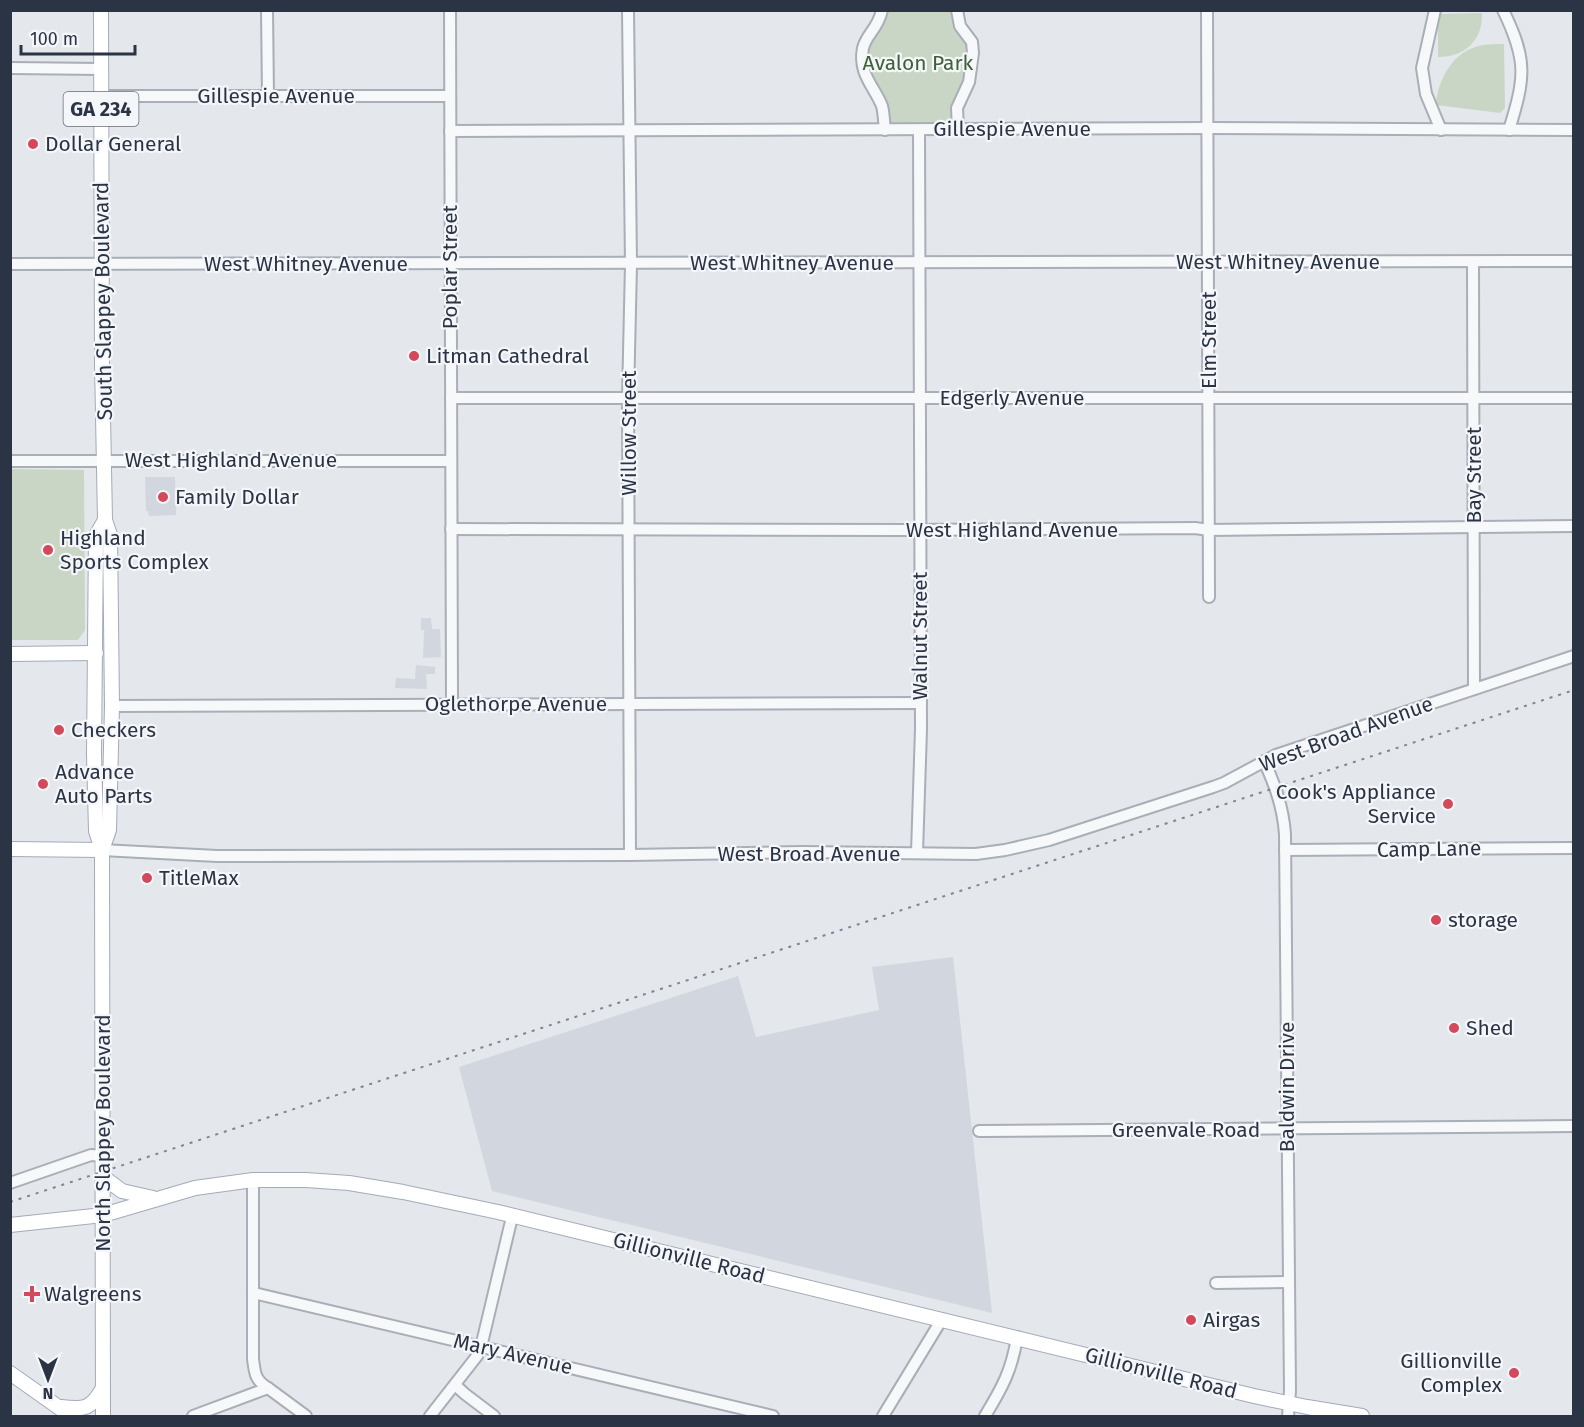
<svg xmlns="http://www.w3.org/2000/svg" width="1584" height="1427" font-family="'Fira Sans',sans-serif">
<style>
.built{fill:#d2d6de}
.green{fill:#c9d6c5}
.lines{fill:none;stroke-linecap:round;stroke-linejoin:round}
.minor-casing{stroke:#a9aeb7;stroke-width:14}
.major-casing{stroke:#a3abb8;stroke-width:16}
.minor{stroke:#f7f8fa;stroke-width:10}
.major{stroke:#fff;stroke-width:14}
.rail{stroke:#7d8696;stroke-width:2;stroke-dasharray:3 6;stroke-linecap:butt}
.poi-dot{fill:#d1495b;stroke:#f4f6f9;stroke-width:2}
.labels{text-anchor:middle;stroke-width:4.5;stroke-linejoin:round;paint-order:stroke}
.shield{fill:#f4f6f9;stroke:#676e7b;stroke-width:1.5}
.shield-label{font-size:20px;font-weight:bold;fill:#2b3445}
.park-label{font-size:21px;fill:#3f6138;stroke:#f4f6f9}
.street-label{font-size:21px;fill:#2b3445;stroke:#f4f6f9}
.poi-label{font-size:21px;fill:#2b3445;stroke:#f4f6f9;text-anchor:start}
</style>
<rect width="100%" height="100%" fill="#e4e7ec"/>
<g class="built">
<path d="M145,477H175L176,515L149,516L148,511H146Z"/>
<path d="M421,618H431L432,629H440L441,657L423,658L424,630H421Z"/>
<path d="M416,665L435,667V674H426L427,689L395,688L396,678L415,679Z"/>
<path d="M953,957L992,1313L492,1191L459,1067L738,976L756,1037L879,1010L872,967Z"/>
</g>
<g class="green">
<path d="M883,11H955L971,43L957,129H885L868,81L866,43Z"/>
<path d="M1482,13C1483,40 1465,57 1438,57V17L1442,14Z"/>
<path d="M1504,44L1505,108L1500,113L1436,105C1437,82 1451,55 1475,47C1484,44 1494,44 1504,44Z"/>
<path d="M11,469L84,470L85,630L78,640H11Z"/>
</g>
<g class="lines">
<g class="minor-casing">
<g id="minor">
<path d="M267,10L268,96"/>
<path d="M450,10L452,704"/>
<path d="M628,10L631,264L628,398L630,855"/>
<path d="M882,10C878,29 867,33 863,48C858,74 874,86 882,106C884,113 884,123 885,130"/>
<path d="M957,10L960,26L972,42L973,53L969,82L957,108L958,130"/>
<path d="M1207,10L1209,597"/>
<path d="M1435,10L1422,68L1426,94L1441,130"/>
<path d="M1503,10C1528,61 1525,78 1509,130"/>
<path d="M10,68L101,69"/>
<path d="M101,96H450"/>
<path d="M450,131L1208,128L1574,130"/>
<path d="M1473,262L1474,689"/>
<path d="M10,264L1574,261"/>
<path d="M451,398H1574"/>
<path d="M10,461H451"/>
<path d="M451,529L908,530L1195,528L1209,530L1574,526"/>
<path d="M112,706L921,703"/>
<path d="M1264,761C1275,785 1283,807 1285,834L1290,1391L1288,1416"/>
<path d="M102,850L217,856L630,855L802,852L976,854L1005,850L1049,840L1213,787L1224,783L1276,755L1574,656"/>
<path d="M1285,850L1574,848"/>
<path d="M917,853L921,729L919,130"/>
<path d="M979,1131L1574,1126"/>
<path d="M253,1180V1359C255,1374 255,1380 268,1388"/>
<path d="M10,1183L91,1155L103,1156"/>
<path d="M1216,1283L1288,1282"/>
<path d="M254,1293L773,1416"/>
<path d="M455,1385L465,1394L494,1416"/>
<path d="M193,1416L268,1388L306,1416"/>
<path d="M430,1416L477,1356L481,1347L512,1217"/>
<path d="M883,1416L942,1319"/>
<path d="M985,1416C1002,1388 1012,1370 1017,1337"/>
</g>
</g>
<g class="major-casing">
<g id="major">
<path d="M101,10L102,363L105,520L110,535L112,706L109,830L102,850L103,1416"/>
<path d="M10,654L96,653"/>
<path d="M10,849L102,850"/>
<path d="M102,850L96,831L94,754L96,536L105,520"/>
<path d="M103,1177L122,1191L153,1198"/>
<path d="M10,1225L103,1215L195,1188L253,1180H306L349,1183L403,1192L498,1212L1254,1396L1307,1407L1362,1416"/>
<path d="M10,1373L71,1416"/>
<path d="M61,1407C85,1410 91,1409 103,1388"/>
</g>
</g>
<use href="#minor" class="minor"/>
<use href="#major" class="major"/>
<path class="rail" d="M10,1202L1574,690"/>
</g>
<g class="poi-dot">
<circle cx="33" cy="144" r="6"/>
<circle cx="414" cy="356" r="6"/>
<circle cx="163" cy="497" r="6"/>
<circle cx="48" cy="550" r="6"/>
<circle cx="59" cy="730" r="6"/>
<circle cx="43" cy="784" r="6"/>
<circle cx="1448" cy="804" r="6"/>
<circle cx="147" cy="878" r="6"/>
<circle cx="1436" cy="920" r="6"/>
<circle cx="1454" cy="1028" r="6"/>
<path d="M29 1285h6v6h6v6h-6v6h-6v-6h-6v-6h6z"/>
<circle cx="1191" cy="1320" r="6"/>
<circle cx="1514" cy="1373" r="6"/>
</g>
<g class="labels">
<rect class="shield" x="63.5" y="92" width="75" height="34" rx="4.5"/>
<g class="shield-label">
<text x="101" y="116">GA 234</text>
</g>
<g class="park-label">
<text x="918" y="70">Avalon Park</text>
</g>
<g class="street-label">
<text x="276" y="103">Gillespie Avenue</text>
<text x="1012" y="136">Gillespie Avenue</text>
<text x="1278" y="269">West Whitney Avenue</text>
<text x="792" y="270">West Whitney Avenue</text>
<text x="306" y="271">West Whitney Avenue</text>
<text transform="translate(450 267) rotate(-90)" y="7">Poplar Street</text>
<text transform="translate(103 301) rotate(-91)" y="7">South Slappey Boulevard</text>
<text transform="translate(1209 340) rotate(-90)" y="7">Elm Street</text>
<text x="1012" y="405">Edgerly Avenue</text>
<text transform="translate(629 433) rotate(-90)" y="7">Willow Street</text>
<text x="231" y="467">West Highland Avenue</text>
<text transform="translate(1474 475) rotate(-90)" y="7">Bay Street</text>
<text x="1012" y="537">West Highland Avenue</text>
<text transform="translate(920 636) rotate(-90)" y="7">Walnut Street</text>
<text x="516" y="711">Oglethorpe Avenue</text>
<text transform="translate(1346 734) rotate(-20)" y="7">West Broad Avenue</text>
<text transform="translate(1429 849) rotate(-1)" y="7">Camp Lane</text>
<text x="809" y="861">West Broad Avenue</text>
<text transform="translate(1287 1087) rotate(-90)" y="7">Baldwin Drive</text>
<text x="1186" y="1137">Greenvale Road</text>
<text transform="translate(103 1133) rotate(-90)" y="7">North Slappey Boulevard</text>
<text transform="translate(689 1258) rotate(14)" y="7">Gillionville Road</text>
<text transform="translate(513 1354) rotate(13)" y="7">Mary Avenue</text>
<text transform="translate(1161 1373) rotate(14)" y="7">Gillionville Road</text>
</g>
<g class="poi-label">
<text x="45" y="151">Dollar General</text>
<text x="426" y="363">Litman Cathedral</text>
<text x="175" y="504">Family Dollar</text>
<text x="60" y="545">Highland<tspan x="60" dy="24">Sports Complex</tspan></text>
<text x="71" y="737">Checkers</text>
<text x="55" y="779">Advance<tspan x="55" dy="24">Auto Parts</tspan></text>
<text x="1436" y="799" text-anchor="end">Cook's Appliance<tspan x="1436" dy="24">Service</tspan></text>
<text x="159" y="885">TitleMax</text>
<text x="1448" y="927">storage</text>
<text x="1466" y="1035">Shed</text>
<text x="44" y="1301">Walgreens</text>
<text x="1203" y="1327">Airgas</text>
<text x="1502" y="1368" text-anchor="end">Gillionville<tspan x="1502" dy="24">Complex</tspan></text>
</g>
</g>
<rect width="1584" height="1427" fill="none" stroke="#2b3445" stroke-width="24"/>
<g transform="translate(48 1379) rotate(180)" stroke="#f4f6f9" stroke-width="4.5" paint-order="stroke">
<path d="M0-4.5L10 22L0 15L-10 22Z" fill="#2b3445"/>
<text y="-9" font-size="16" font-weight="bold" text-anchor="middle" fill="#2b3445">N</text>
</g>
<path d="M21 45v9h114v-9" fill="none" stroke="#2b3445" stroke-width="3"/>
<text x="30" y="45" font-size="18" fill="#2b3445" stroke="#f4f6f9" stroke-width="4.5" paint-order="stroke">100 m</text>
</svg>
